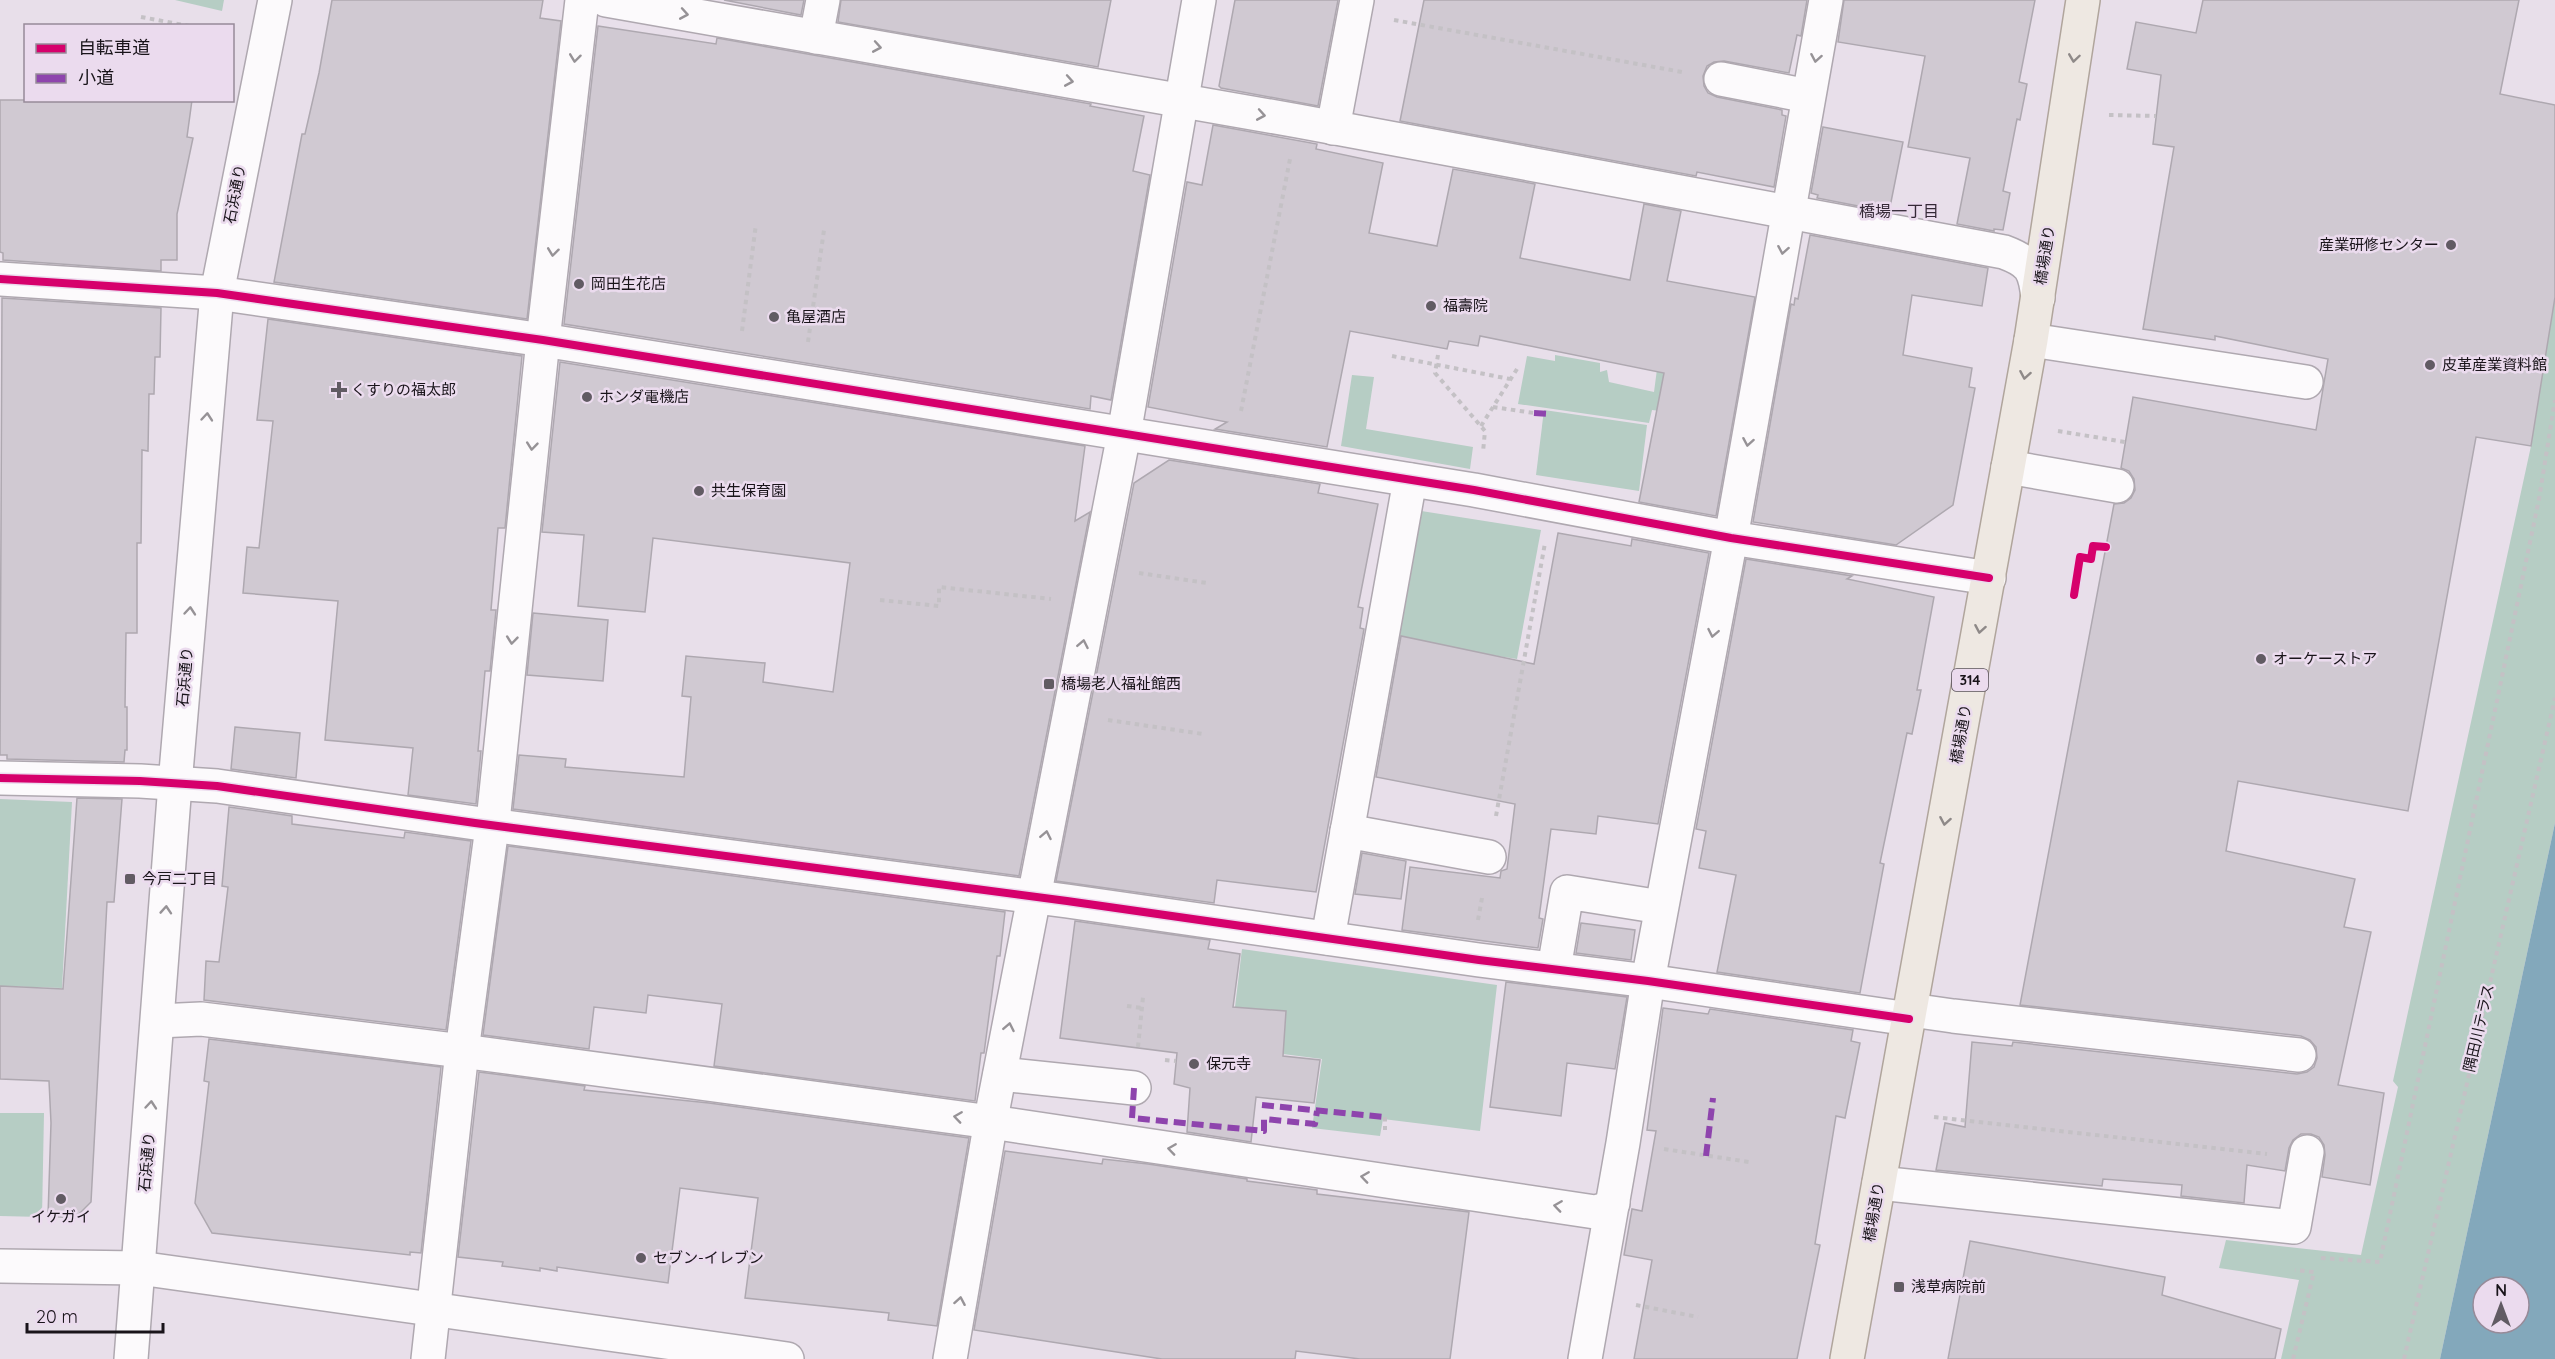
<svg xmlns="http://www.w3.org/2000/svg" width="2555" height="1359" font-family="Quicksand,'Noto Sans JP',sans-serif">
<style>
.green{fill:#b6cdc4}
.water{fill:#83a8bb;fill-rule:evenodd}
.building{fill:#d0c9d2;stroke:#aea8b0;stroke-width:1.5}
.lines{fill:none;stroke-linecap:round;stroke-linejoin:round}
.minor-casing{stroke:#afa8b0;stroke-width:36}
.major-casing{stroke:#b0a59c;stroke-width:36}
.path{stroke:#c4c1c5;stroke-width:4;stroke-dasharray:4.5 4.5;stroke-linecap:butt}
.minor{stroke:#fcfafc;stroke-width:33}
.major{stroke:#eee8e2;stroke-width:33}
.quiet{stroke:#8e44ad;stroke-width:6;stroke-dasharray:12 6;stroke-linecap:butt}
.cycleway-casing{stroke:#ebdbee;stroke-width:11}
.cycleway{stroke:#d6006c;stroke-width:8}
.oneway{stroke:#969296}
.oneway2{stroke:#8e8988}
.poi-dot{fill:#615b63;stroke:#ebdbee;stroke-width:2}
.labels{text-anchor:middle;stroke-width:5;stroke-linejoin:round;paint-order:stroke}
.shield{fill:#ebdbee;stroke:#58505a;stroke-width:1.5}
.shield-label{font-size:14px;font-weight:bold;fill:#19141a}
.street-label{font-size:15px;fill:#19141a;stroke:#ebdbee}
.poi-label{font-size:15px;fill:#19141a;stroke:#ebdbee;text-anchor:start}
.neighbourhood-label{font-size:16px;fill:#352937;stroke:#ebdbee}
</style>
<rect width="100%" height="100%" fill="#e8dfea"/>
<g class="green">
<path d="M175,0H224L222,11Z"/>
<path d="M2555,297V823L2440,1359H2281L2299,1280L2219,1268L2226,1240L2361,1255L2398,1087L2393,1081L2531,446Z"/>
<path d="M1659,354H1676L1668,412L1652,410L1649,423L1518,404L1527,356L1555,361V355L1600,363V372L1607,370L1609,382L1654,392Z"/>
<path d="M1352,375L1374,377L1366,429L1473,447L1470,469L1341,446Z"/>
<path d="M1544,410L1647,425L1639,491L1536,475Z"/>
<path d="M1415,510L1541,530L1517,659L1389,639Z"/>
<path d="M0,799L72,802L62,988L0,986Z"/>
<path d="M1242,949L1497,985L1480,1131L1383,1119L1380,1136L1312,1128L1322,1059L1283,1054L1286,1011L1235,1007Z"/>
<path d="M0,1113H44L42,1217L0,1216Z"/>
</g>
<path class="water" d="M2555,823V1359H2440ZM2483,1287H2519V1323H2483Z"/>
<g class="building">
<path d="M332,0H543L540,18L561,21L527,319L274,282L302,134H305L319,73Z"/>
<path d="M724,0H804L801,15Z"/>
<path d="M841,0H1111L1098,67L838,22Z"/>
<path d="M1235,0H1338L1318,106L1221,88L1219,86Z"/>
<path d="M1424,0H1807L1801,36L1797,35L1789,73L1724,61L1714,62L1707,66L1703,76L1704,86L1708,93L1717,97L1782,110V115L1786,116L1774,187L1697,172L1696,176L1400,121Z"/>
<path d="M1844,0H2035L2019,82L2027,84L2020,120L2017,119L2003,191L2010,193L2003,230L1994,229V231L1957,224L1970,158L1908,147L1925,56L1838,42Z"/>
<path d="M2203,0H2519L2500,94L2555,105V297L2531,446L2476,437L2408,811L2238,781L2226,851L2355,879L2344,927L2371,932L2338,1085L2384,1093L2370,1185L2322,1177L2325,1155L2324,1145L2319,1137L2311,1134H2301L2293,1140L2289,1148L2285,1171L2247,1165L2244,1203L2181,1196L2182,1185L2103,1179L2102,1186L1936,1170L1945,1123L1965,1127L1972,1042L2012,1046L2013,1042L2297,1074L2307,1072L2314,1067L2317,1058L2316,1047L2310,1040L2301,1036L2020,1005L2114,504L2124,503L2131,498L2135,490L2134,479L2129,471L2121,468L2133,397L2316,430L2328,359L2215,336V340L2143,329L2174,147L2153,144L2161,75L2127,69L2136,22L2196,33Z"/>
<path d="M598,26L716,44L717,38L1091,104L1090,106L1144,116L1133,171L1150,175L1111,400L1091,396L1090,409L564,324Z"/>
<path d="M0,100H192L187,137L193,138L177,214V260H161V271L3,260V253L0,252Z"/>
<path d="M1213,125L1317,144L1316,149L1383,163L1369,233L1437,246L1453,169L1535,184L1520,258L1630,280L1644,204L1681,211L1667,281L1755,297L1716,516L1639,502L1664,373L1480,336L1478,346L1449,341L1447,349L1350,331L1327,447L1215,429L1227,422L1148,407L1187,182L1202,185Z"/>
<path d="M1823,127L1903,142L1889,212L1817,198L1818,195L1811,193Z"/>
<path d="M1810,235L1988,268L1982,306L1912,295L1903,355L1972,368L1969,387L1975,388L1953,505L1896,545L1753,522L1791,304L1794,305L1795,298L1798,299Z"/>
<path d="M2,298L161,308L160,357H155L154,394H149L148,451L142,450L141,543H137V633H126L125,707H127V750H125L124,762L7,759V755H0Z"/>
<path d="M268,319L522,356L505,528H498L491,610H496L490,671H485L478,751H481L476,804L408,795L413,748L325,740L338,601L243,593L247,547L259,548L273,421L257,420Z"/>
<path d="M560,362L1085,446L1075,521L1090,512L1019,876L513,809L519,755L566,759L565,767L684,777L691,697L682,696L686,656L765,663L763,682L833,692L850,563L653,538L645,612L578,606L584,535L542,532Z"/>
<path d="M1169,460L1320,484L1318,493L1378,504L1358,607L1363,608L1360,628L1364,629L1316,892L1217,880L1214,903L1056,881L1134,483Z"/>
<path d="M1558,533L1631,546L1632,539L1709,553L1658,824L1598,816L1596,834L1551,829L1539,918L1543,919L1538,948L1402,930L1410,867L1500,878L1501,871L1507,869L1515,804L1376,777L1401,636L1534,664Z"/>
<path d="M1746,559L1852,576L1847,579L1934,597L1917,690H1921L1912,734L1907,733L1880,863L1884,864L1860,993L1717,972L1736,875L1699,868L1706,831L1696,829Z"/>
<path d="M533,613L608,620L603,681L527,675Z"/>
<path d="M235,727L300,733L296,778L231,769Z"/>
<path d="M77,798L122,799L114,902H107L91,1202L75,1218L48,1216L51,1123L49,1081L0,1079V986L63,989Z"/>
<path d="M229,807L292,816V824L404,838L405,832L471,841L446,1030L204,1000L206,961L219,962L228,887L222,886Z"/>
<path d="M508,846L1005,912L1000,956H997L984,1053H981L975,1101L714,1066L722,1004L648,995L646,1013L594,1007L589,1049L483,1035Z"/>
<path d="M1362,853L1406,861L1401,899L1355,894Z"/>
<path d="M1075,921L1210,940L1208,949L1240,954L1233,1007L1286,1011L1283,1056L1320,1060L1314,1103L1256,1097L1251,1142L1187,1132L1190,1088L1174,1084L1177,1053L1060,1038Z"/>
<path d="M1581,923L1635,930L1631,960L1576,953Z"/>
<path d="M1506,982L1627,997L1615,1069L1567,1063L1561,1116L1490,1107Z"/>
<path d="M1663,1008L1708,1014L1710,1009L1853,1030L1851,1041L1860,1043L1845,1118L1836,1116L1815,1244L1820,1245L1797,1359H1634L1652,1260L1624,1255L1632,1209L1642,1211L1656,1131L1647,1130Z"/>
<path d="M209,1039L441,1067L421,1253L410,1252V1255L212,1233L195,1203L209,1082L204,1081Z"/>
<path d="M479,1072L585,1086L584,1090L709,1103L969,1138L937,1326L888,1320L889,1313L745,1298L758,1198L680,1188L668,1283L557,1267V1271L540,1268V1271L502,1266L503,1262L458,1257Z"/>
<path d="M1005,1151L1102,1164L1103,1159L1148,1164L1247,1179V1181L1317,1190V1194L1469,1212L1450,1359H1360L1296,1351L1295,1359H1162L974,1330Z"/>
<path d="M1970,1241L2165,1277L2162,1295L2281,1329L2275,1359H1948Z"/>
</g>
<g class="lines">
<g class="minor-casing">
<g id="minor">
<path d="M606,0L1298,121L2004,252C2031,262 2035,270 2038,298"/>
<path d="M816,37L823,0"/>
<path d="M1721,79L1808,96"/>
<path d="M1333,128L1357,0"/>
<path d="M0,279L217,293L543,340L1474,490L1731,538L1989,578"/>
<path d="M2031,340L2306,382"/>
<path d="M2008,467L2117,486"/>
<path d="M0,778L140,781L217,786L475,823L1067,901L1479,960L1648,981L1909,1019"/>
<path d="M1347,831L1489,857"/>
<path d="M1328,938L1410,480"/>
<path d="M1554,969L1567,892L1661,907"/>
<path d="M1911,1010L1953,1016L2299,1055"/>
<path d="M158,1021L201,1019L462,1051L991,1122L1595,1212L1607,1209L1613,1203"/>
<path d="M1000,1074L1134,1088"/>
<path d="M1879,1183L2294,1227L2307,1152"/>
<path d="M0,1266L139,1268L787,1359"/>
<path d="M131,1359L175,784L217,293L275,0"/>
<path d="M428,1359L462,1051L494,812L543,340L582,0"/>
<path d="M950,1359L994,1103L1124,434L1199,0"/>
<path d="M1585,1359L1623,1143L1648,981L1731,538L1826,0"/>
</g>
</g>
<g class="major-casing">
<path id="major" d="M1847,1359L2031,340L2083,0"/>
</g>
<g class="path">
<path d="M141,17L189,26"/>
<path d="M1394,20L1682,72"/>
<path d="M2109,115L2156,116"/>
<path d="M742,331L756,224"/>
<path d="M808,342L824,230"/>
<path d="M1438,355L1435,373L1485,431L1483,452"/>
<path d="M1392,356L1510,379"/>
<path d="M1493,407L1534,413"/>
<path d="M1241,411L1290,159"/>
<path d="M1481,426L1517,369"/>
<path d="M2058,431L2125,442"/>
<path d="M1139,573L1207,583"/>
<path d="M880,600L939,606V587L1051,599"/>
<path d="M1108,720L1203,734"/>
<path d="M1496,816L1545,543"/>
<path d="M1478,920L1482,898"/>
<path d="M1127,1006L1142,1008"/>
<path d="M1138,1047L1143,997"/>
<path d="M1165,1060L1176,1061"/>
<path d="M1385,1117V1130"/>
<path d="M1934,1117L2267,1154"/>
<path d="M1664,1149L1749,1162"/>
<path d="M2321,1258L2380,1262L2539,499L2555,400"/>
<path d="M1636,1305L1698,1317"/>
<path d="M2293,1359L2314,1272L2295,1270"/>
<path d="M2404,1359L2555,698"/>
</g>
<use href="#minor" class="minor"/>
<use href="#major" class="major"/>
<g class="quiet">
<path d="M1534,413L1549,414"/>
<path d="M1134,1088L1132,1118L1264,1131V1119L1315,1124L1317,1111"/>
<path d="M1262,1105L1385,1117"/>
<path d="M1706,1156L1713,1098"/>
</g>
<g class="cycleway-casing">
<g id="cycleway">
<path d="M0,279L217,293L543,340L1474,490L1731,538L1989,578"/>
<path d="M2074,595L2080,557L2091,559L2093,546L2106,547"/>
<path d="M0,778L140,781L217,786L475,823L1067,901L1479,960L1648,981L1909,1019"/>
</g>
</g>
<use href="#cycleway" class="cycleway"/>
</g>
<defs><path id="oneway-chevron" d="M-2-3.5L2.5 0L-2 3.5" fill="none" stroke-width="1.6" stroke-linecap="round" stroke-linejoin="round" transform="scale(1.5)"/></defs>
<g class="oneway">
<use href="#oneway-chevron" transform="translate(684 14) rotate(10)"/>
<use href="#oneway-chevron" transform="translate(877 47) rotate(10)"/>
<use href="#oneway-chevron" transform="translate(575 58) rotate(97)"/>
<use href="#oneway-chevron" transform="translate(1816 58) rotate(100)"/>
<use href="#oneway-chevron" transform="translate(1069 81) rotate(10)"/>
<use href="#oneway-chevron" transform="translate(1261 115) rotate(10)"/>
<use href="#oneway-chevron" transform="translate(1783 250) rotate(100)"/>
<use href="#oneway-chevron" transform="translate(553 252) rotate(97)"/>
<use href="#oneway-chevron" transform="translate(207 417) rotate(-85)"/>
<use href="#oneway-chevron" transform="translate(1748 442) rotate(100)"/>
<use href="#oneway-chevron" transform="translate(532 446) rotate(96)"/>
<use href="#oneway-chevron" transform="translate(190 611) rotate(-85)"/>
<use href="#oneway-chevron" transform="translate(1713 633) rotate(101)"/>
<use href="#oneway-chevron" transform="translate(512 640) rotate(96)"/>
<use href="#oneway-chevron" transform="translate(1083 644) rotate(-79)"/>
<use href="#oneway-chevron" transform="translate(1046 835) rotate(-79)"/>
<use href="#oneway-chevron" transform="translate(166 910) rotate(-86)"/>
<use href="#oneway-chevron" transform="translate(1009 1027) rotate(-79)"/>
<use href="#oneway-chevron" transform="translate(151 1105) rotate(-85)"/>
<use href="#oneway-chevron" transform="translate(958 1117) rotate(-172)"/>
<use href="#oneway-chevron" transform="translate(1172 1149) rotate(-172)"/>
<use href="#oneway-chevron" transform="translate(1365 1177) rotate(-172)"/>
<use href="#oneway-chevron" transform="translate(1558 1206) rotate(-172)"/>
<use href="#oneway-chevron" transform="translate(960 1301) rotate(-80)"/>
</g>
<g class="oneway2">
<use href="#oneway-chevron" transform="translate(2074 58) rotate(98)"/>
<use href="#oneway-chevron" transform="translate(2025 375) rotate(100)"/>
<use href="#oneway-chevron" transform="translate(1980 629) rotate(100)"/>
<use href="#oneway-chevron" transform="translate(1945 821) rotate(100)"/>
</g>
<g class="poi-dot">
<circle cx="2451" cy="245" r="6"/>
<circle cx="579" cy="284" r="6"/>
<circle cx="1431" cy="306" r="6"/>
<circle cx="774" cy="317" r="6"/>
<circle cx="2430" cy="365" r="6"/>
<path d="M336 381h6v6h6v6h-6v6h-6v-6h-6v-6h6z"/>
<circle cx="587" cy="397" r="6"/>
<circle cx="699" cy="491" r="6"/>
<circle cx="2261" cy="659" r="6"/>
<rect x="1043" y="678" width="12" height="12" rx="3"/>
<rect x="124" y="873" width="12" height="12" rx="3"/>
<circle cx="1194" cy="1064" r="6"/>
<circle cx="61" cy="1199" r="6"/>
<circle cx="641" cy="1258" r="6"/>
<rect x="1893" y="1281" width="12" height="12" rx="3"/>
</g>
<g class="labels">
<rect class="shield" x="1952" y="669" width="36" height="22" rx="4.5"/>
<g class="shield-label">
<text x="1970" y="685">314</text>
</g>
<g class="street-label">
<text transform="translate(235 194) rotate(-79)" y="5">石浜通り</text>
<text transform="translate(2045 255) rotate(-81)" y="5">橋場通り</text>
<text transform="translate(185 677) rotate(-85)" y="5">石浜通り</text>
<text transform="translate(1961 734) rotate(-80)" y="5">橋場通り</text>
<text transform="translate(2479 1028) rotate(-77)" y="5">隅田川テラス</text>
<text transform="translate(147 1162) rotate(-85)" y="5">石浜通り</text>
<text transform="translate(1874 1212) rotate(-80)" y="5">橋場通り</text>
</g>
<g class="poi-label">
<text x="2439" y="250" text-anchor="end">産業研修センター</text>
<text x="591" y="289">岡田生花店</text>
<text x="1443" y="311">福壽院</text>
<text x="786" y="322">亀屋酒店</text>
<text x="2442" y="370">皮革産業資料館</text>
<text x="351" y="395">くすりの福太郎</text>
<text x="599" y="402">ホンダ電機店</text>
<text x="711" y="496">共生保育園</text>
<text x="2273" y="664">オーケーストア</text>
<text x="1061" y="689">橋場老人福祉館西</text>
<text x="142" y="884">今戸二丁目</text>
<text x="1206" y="1069">保元寺</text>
<text x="61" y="1222" text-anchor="middle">イケガイ</text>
<text x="653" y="1263">セブン-イレブン</text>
<text x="1911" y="1292">浅草病院前</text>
</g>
<g class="neighbourhood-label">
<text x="1899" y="217">橋場一丁目</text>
</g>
</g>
<rect x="24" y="24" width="210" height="78" fill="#ebdbee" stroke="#978b99" stroke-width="1.5"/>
<rect x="36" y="44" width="30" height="9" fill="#d6006c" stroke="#978b99" stroke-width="1.5"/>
<text x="78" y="54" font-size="18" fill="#19141a">自転車道</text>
<rect x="36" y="74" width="30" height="9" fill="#8e44ad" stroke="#978b99" stroke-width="1.5"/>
<text x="78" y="84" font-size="18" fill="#19141a">小道</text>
<g transform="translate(2501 1305)"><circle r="28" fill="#ebdbee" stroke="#978b99" stroke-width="1.5"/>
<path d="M0-4.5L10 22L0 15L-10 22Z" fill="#615b63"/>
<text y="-9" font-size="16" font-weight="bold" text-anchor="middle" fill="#19141a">N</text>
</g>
<path d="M27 1323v9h136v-9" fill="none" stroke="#19141a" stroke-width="3"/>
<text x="36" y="1323" font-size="18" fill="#19141a" stroke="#ebdbee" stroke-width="4.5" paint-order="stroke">20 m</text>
</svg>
